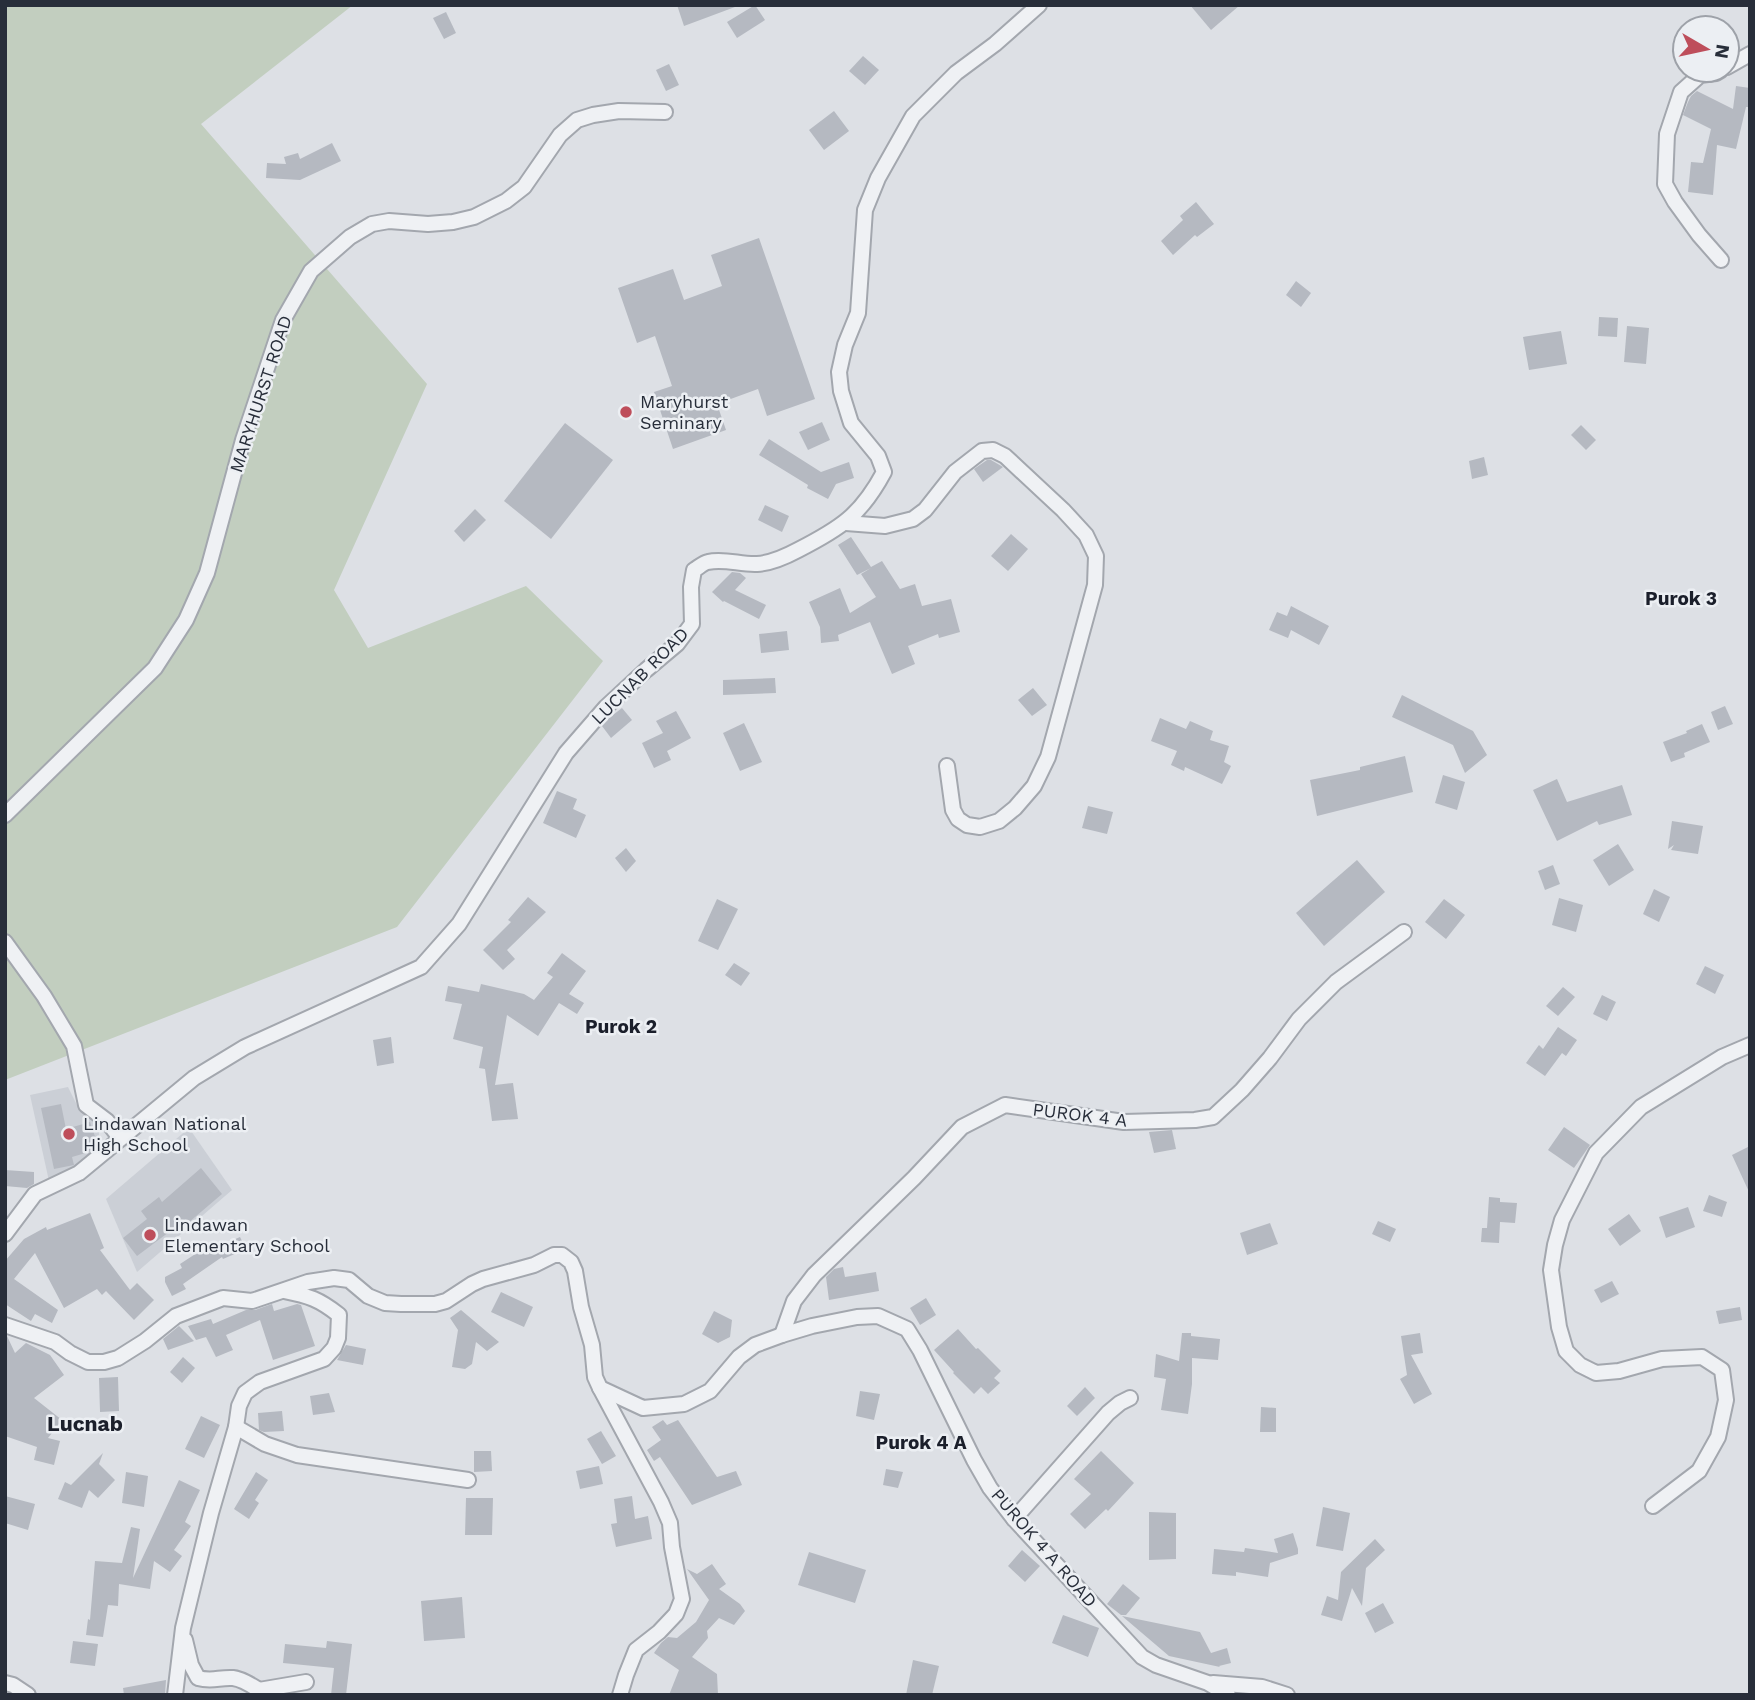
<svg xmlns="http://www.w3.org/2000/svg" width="1755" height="1700" font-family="'Work Sans',sans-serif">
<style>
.built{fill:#cbcfd6}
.green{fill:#c2cebf}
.building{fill:#b5b9c1}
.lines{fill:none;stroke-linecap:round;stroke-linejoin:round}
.street-casing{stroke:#a3a7ae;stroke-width:18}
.street{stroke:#eff1f4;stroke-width:14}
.poi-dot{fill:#be4e5b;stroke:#eceff3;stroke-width:2.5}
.labels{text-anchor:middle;stroke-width:5;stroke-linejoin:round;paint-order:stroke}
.street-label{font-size:18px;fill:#282e3a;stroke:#eceff3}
.poi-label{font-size:18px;fill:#282e3a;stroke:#eceff3;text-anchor:start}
.neighbourhood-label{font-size:19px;font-weight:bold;fill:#1b1f2b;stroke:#eceff3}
.quarter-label{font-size:21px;font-weight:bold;fill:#1b1f2b;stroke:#eceff3}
</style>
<rect width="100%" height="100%" fill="#dde0e5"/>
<g class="built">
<path d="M68,1087L79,1109L96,1118L102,1150L49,1181L30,1095Z"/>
<path d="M189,1128L232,1190L137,1272L106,1199Z"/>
</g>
<path class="green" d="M5,5H353L201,124L427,384L334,590L368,648L526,586L603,661L397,927L5,1080Z"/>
<g class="building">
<path d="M677,5H735V7L684,26Z"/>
<path d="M755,5L765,20L737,38L727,22Z"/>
<path d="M1190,5H1240L1211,30Z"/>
<path d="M446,12L456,33L444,39L433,18Z"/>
<path d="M863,56L879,70L865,85L849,71Z"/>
<path d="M669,64L679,85L666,91L656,70Z"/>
<path d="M1736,86L1750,88V107H1746L1736,149L1717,145L1713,195L1688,192L1691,162L1703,163L1711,129L1683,115L1688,102L1691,96L1697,91L1733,109Z"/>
<path d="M834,111L849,131L824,150L809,130Z"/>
<path d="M332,143L341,161L300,180L266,178L267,163L286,164L284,157L298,153L300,159Z"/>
<path d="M1196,202L1214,224L1197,237L1195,235L1173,255L1161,241L1183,220L1180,216Z"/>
<path d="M759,238L815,399L767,416L758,389L717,404L726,430L673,449L654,392L672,386L655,336L637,343L618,288L673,269L684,300L722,286L711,255Z"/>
<path d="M1296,281L1311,293L1301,307L1286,295Z"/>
<path d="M1599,317L1618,318L1617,337L1598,336Z"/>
<path d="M1627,326L1649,328L1646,364L1624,362Z"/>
<path d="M1561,331L1567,364L1529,370L1523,337Z"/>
<path d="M822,422L830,440L808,450L799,432Z"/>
<path d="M565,423L613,460L551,539L504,501Z"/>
<path d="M1581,425L1596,440L1586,450L1571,435Z"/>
<path d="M769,439L821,472L849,462L854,478L836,484L828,499L807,488L808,485L759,455Z"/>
<path d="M1484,457L1488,475L1472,479L1469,461Z"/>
<path d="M987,460H991L1003,467L983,482L974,469Z"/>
<path d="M765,505L789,516L782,532L758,520Z"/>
<path d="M475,509L486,520L464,542L454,531Z"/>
<path d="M1011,534L1028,549L1008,571L991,556Z"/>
<path d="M851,537L871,567L882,561L900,589L915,584L922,606L951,599L960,632L939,638L938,634L908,646L915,664L892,674L870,622L838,635L839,641L821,643L820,627L809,602L840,588L850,613L876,597L861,574L871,568L857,575L838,545Z"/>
<path d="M732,572L740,573L746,578L735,590L766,605L759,619L724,601L723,602L712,592Z"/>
<path d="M1291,606L1329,626L1319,645L1291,630L1288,638L1269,630L1277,612L1287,616Z"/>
<path d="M787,631L789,650L761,653L759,634Z"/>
<path d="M775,678L776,693L723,695V680Z"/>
<path d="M1033,688L1047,705L1032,716L1018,700Z"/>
<path d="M1402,695L1473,731L1487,755L1465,773L1453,745L1392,717Z"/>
<path d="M1725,706L1733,724L1718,730L1711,712Z"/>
<path d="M622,708L632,720L611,738L602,726L609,718Z"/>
<path d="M676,711L691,738L667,751L671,760L654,768L642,743L663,733L656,721Z"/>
<path d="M1160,718L1186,729L1190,721L1213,731L1210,740L1229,746L1224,762L1231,766L1222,784L1185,767L1184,771L1171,765L1177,751L1151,741Z"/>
<path d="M744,723L762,762L740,771L723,733Z"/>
<path d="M1702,724L1710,742L1684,753L1685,757L1671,762L1663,742L1687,733L1686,731Z"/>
<path d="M1405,756L1413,792L1317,816L1310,780L1360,770V767Z"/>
<path d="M1443,775L1465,782L1457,810L1435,803Z"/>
<path d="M1557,779L1567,802L1622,785L1632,815L1599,825L1597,821L1557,841L1533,790Z"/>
<path d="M557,791L577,799L573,809L586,815L576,838L543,823Z"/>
<path d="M1088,806L1113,812L1107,834L1082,828Z"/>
<path d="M1672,821L1703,826L1698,854L1671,850L1674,845L1668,849Z"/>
<path d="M1618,844L1634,870L1609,886L1593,860Z"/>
<path d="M626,848L636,861L626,872L615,858Z"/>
<path d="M1357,860L1385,892L1324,946L1296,913Z"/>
<path d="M1553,865L1560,884L1545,890L1538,871Z"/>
<path d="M1654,889L1670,897L1659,922L1643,914Z"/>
<path d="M528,897L546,912L507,950L515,959L503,970L483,950L511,922L508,920Z"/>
<path d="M1559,898L1583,905L1576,932L1552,925Z"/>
<path d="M717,899L738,909L718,950L698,941Z"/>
<path d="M1444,899L1465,915L1446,939L1425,922Z"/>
<path d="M562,953L586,971L569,994L584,1003L577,1014L559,1003L538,1036L507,1015L495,1085L513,1083L518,1119L492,1121L485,1069L479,1068L483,1047L453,1039L462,1004L445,1001L448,986L479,992L481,984L524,994L534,1000L553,977L547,973Z"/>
<path d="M734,963L750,973L741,986L725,975Z"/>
<path d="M1705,966L1724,975L1715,994L1696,984Z"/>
<path d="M1563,987L1575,997L1558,1016L1546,1006Z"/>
<path d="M1602,995L1616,1002L1607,1021L1593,1014Z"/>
<path d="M1558,1027L1577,1040L1566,1056L1562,1053L1545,1076L1526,1063L1539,1045L1543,1049Z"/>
<path d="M391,1037L394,1063L377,1066L373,1040Z"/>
<path d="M61,1104L66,1129L90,1122L98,1145L89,1152L72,1157L74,1165L54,1169L41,1108Z"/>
<path d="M1564,1127L1590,1145L1574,1168L1548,1150Z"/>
<path d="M1172,1130L1176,1149L1154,1153L1149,1132Z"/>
<path d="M1750,1146V1194L1732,1155Z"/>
<path d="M201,1168L222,1194L188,1223L185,1220L137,1256L123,1238L147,1219L141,1211L159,1197L162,1202Z"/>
<path d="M5,1170L34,1172V1184L27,1188L5,1186Z"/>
<path d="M1709,1195L1727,1202L1722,1217L1703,1211Z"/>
<path d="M1489,1197L1500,1198V1202L1517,1203L1515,1223L1500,1222L1499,1243L1481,1242L1482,1228H1487Z"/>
<path d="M1688,1207L1695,1227L1666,1238L1659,1217Z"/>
<path d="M90,1213L104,1248L100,1250L130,1290L137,1283L154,1300L134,1320L106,1291L102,1295L97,1289L64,1308L35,1253L14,1279L58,1310L52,1323L35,1314L31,1321L5,1304V1261L24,1239L46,1227L47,1230Z"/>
<path d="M1629,1214L1641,1231L1620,1246L1608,1229Z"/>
<path d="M1378,1221L1396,1229L1390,1242L1372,1234Z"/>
<path d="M1270,1223L1278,1244L1247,1255L1240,1233Z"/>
<path d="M240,1237L243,1243L235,1248L237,1253L223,1259L222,1257L183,1284L186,1289L172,1296L165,1282V1277L182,1268L180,1264L203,1249L205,1252Z"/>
<path d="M843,1267L845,1277L876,1272L879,1291L829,1300L826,1277L834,1269Z"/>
<path d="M1612,1281L1619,1294L1601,1303L1594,1290Z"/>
<path d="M501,1292L533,1307L524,1327L491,1312Z"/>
<path d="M926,1298L936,1315L920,1325L910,1308Z"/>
<path d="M272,1304L274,1311L297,1304L301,1305L315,1346L273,1360L260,1320L226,1335L233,1350L216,1357L206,1337L196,1340L188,1326L211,1319L213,1324L246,1310H255Z"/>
<path d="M1740,1307L1742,1320L1719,1324L1716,1311Z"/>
<path d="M461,1310L499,1342L487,1351L476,1342L472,1364L465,1369L452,1367L458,1330L450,1318Z"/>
<path d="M714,1311L732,1320L730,1337L718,1343L702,1334Z"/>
<path d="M179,1326L194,1341L168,1350L163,1339Z"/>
<path d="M958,1329L976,1349L978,1348L1001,1371L994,1378L1000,1383L988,1394L981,1387L974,1394L953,1373L954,1372L934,1350Z"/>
<path d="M1182,1333H1191V1336L1220,1339L1218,1360L1192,1358V1384L1188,1414L1161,1410L1166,1379L1154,1377L1156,1354L1179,1361Z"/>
<path d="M1420,1333L1423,1353L1411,1355L1432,1394L1414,1404L1400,1379L1407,1375L1401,1336Z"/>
<path d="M5,1335L7,1336L15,1353L26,1343L50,1355L64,1375L34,1398L62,1420L48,1438L60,1441L54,1465L34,1460L37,1447L5,1436Z"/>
<path d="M346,1345L366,1349L363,1365L337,1360Z"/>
<path d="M183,1357L195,1368L182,1383L170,1372Z"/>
<path d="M118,1377L119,1411L100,1412L99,1378Z"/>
<path d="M1085,1387L1095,1398L1077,1416L1067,1406Z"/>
<path d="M860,1391L880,1394L874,1420L856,1416Z"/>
<path d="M329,1393L335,1412L313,1415L310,1396Z"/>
<path d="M1261,1407L1276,1408V1432H1260Z"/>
<path d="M282,1411L284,1431L264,1432L259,1430L258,1413Z"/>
<path d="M201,1416L220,1425L204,1458L185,1449Z"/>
<path d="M663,1420L667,1425L678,1420L717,1477L736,1471L742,1485L692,1505L660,1457L654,1461L647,1450L661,1440L652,1427Z"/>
<path d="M601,1431L616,1456L602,1464L587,1439Z"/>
<path d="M474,1451H491L492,1471L474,1472Z"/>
<path d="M1101,1451L1134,1483L1108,1511L1106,1509L1085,1529L1070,1514L1091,1494L1074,1479Z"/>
<path d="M103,1453L99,1464L115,1480L98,1498L89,1490L82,1508L58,1499L65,1482L71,1485Z"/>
<path d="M599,1466L603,1484L580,1489L576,1471Z"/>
<path d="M886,1469L903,1472L898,1488L883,1485Z"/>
<path d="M126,1472L148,1476L144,1507L122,1503Z"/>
<path d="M256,1472L268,1480L255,1500L259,1503L249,1519L234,1509Z"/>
<path d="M179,1480L200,1490L185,1522L191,1526L174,1550L182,1556L170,1572L154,1561L150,1589L119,1584L118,1606L108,1605L103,1637L86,1635L88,1619L90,1620L95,1561L122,1563L131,1527L140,1529L133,1578Z"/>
<path d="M5,1496L35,1504L28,1530L5,1523Z"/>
<path d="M632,1496L635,1519L648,1516L652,1539L616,1547L611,1524L617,1523L614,1499Z"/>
<path d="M466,1498H493L492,1535H465Z"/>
<path d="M1323,1507L1350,1513L1343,1551L1316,1546Z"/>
<path d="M1149,1512L1176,1513V1559L1149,1560Z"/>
<path d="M1293,1533L1298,1549V1554L1270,1563L1268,1577L1236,1572V1576L1212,1574L1214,1549L1244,1552L1245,1548L1278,1553L1274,1539Z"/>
<path d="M1375,1539L1385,1550L1366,1568L1362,1606L1352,1588L1342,1621L1321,1615L1327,1596L1338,1600L1341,1572Z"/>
<path d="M1022,1550L1040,1566L1025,1582L1008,1566Z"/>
<path d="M809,1552L866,1570L855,1603L798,1585Z"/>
<path d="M712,1564L726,1584L719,1589L740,1604L745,1611L734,1625L719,1618L707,1631L708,1638L692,1657L717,1674L718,1695H669L679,1670L654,1653L661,1643L668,1637L677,1638L696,1622L709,1600L687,1569L697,1574Z"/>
<path d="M1123,1584L1140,1598L1126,1615H1121L1107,1604Z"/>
<path d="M462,1597L465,1638L424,1641L421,1601Z"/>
<path d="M1383,1603L1394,1623L1375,1633L1365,1613Z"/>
<path d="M1063,1615L1099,1628L1088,1657L1052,1643Z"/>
<path d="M1122,1616L1200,1632L1211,1653L1227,1648L1231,1663L1219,1666L1220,1667L1169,1656Z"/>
<path d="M73,1641L98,1644L95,1666L70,1663Z"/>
<path d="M327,1641L352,1644L346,1695H331L334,1668L283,1663L285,1644L326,1648Z"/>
<path d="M913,1660L939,1666L932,1695H906Z"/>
<path d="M166,1680L165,1695H124L123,1688Z"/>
</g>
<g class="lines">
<g class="street-casing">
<g id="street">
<path d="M1727,67L1750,54"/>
<path d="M1721,260L1699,235L1675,202L1665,184L1667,134L1681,92L1700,75L1716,73L1721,70"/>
<path d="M846,523L885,526L913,519L925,510L955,472L982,451L993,450L1005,456L1063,510L1086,535L1096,556L1095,585L1048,757L1034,786L1015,808L999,821L980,827L967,825L958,819L953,810L947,766"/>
<path d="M5,815L155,668L186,620L207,573L243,440L283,320L311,271L350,237L372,224L389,221L428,224L453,222L474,217L506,201L524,187L560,135L577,120L593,115L619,111L665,112"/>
<path d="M5,942L44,996L74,1046L86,1105L107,1121L120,1138"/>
<path d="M5,1234L35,1194L79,1173L194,1078L245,1047L421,967L459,924L566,753L606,707L646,670L677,644L692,624L691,587L694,570C698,568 703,563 708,562C724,558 741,565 757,564C771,563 785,557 798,550C841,528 861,515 884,472L878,456L851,423L841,391L839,372L845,345L858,313L865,210L878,178L913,116L956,73L995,44L1039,5"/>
<path d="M5,1325L55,1342L70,1353L88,1362H104L118,1358L145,1341L176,1316L223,1298L252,1301L308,1282L334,1278L349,1280L368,1296L385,1303L401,1304H435L446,1301L472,1284L483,1279L534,1265L554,1255H562L571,1262L575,1271L581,1307L592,1345L595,1377L600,1388L643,1408L684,1404L710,1391L739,1357L755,1345L782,1335L812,1326L857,1317L878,1316L907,1329L920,1350L974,1460L990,1488L1014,1519L1142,1657L1156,1665L1208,1683L1228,1695"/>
<path d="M782,1335L794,1301L814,1275L914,1178L962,1127L1005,1105L1124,1122L1195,1120L1213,1117L1242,1090L1270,1058L1299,1019L1336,982L1404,932"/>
<path d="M600,1388L661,1502L670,1523L672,1547L682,1599L676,1614L659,1632L636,1650L626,1675L620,1695"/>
<path d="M236,1427L265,1444L297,1455L468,1480"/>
<path d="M1653,1506L1699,1471L1718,1437L1726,1400L1722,1370L1702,1357L1662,1359L1619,1371L1596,1373L1580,1365L1566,1351L1559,1327L1551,1270L1555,1245L1562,1220L1596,1153L1641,1107L1722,1057L1750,1045"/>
<path d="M1014,1519L1108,1413L1120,1403L1130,1398"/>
<path d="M185,1640L191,1665L198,1678C213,1682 219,1677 233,1678C242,1679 251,1685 259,1690L260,1695"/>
<path d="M5,1683L13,1685L28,1695"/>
<path d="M1213,1683L1262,1687L1287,1695"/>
<path d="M259,1690L306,1682"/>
<path d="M175,1695L183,1628L211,1513L236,1427L239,1406L245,1393L260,1382L324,1359L334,1348L338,1338L339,1315C319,1299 309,1296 284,1291"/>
</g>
</g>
<use href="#street" class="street"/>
</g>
<g class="poi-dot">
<circle cx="626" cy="412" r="7"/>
<circle cx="69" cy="1134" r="7"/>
<circle cx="150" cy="1235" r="7"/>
</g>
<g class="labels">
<g class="street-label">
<text transform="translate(261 394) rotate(-72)" y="6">MARYHURST ROAD</text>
<text transform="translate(640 676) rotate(-45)" y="6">LUCNAB ROAD</text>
<text transform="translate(1080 1115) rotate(7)" y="6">PUROK 4 A</text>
<text transform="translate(1044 1548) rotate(49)" y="6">PUROK 4 A ROAD</text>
</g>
<g class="poi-label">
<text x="640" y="408">Maryhurst<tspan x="640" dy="21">Seminary</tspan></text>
<text x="83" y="1130">Lindawan National<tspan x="83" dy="21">High School</tspan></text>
<text x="164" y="1231">Lindawan<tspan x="164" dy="21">Elementary School</tspan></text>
</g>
<g class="neighbourhood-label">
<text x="1681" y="605">Purok 3</text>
<text x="621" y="1033">Purok 2</text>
<text x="921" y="1449">Purok 4 A</text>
</g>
<g class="quarter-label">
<text x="85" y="1431">Lucnab</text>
</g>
</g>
<rect width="1755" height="1700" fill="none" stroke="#282e3a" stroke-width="14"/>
<g transform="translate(1706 49) rotate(99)"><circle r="33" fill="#eceff3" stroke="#9ea2a9" stroke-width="2"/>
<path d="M0-5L12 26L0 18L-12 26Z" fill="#be4e5b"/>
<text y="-10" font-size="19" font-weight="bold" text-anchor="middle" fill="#282e3a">N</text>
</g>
</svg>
